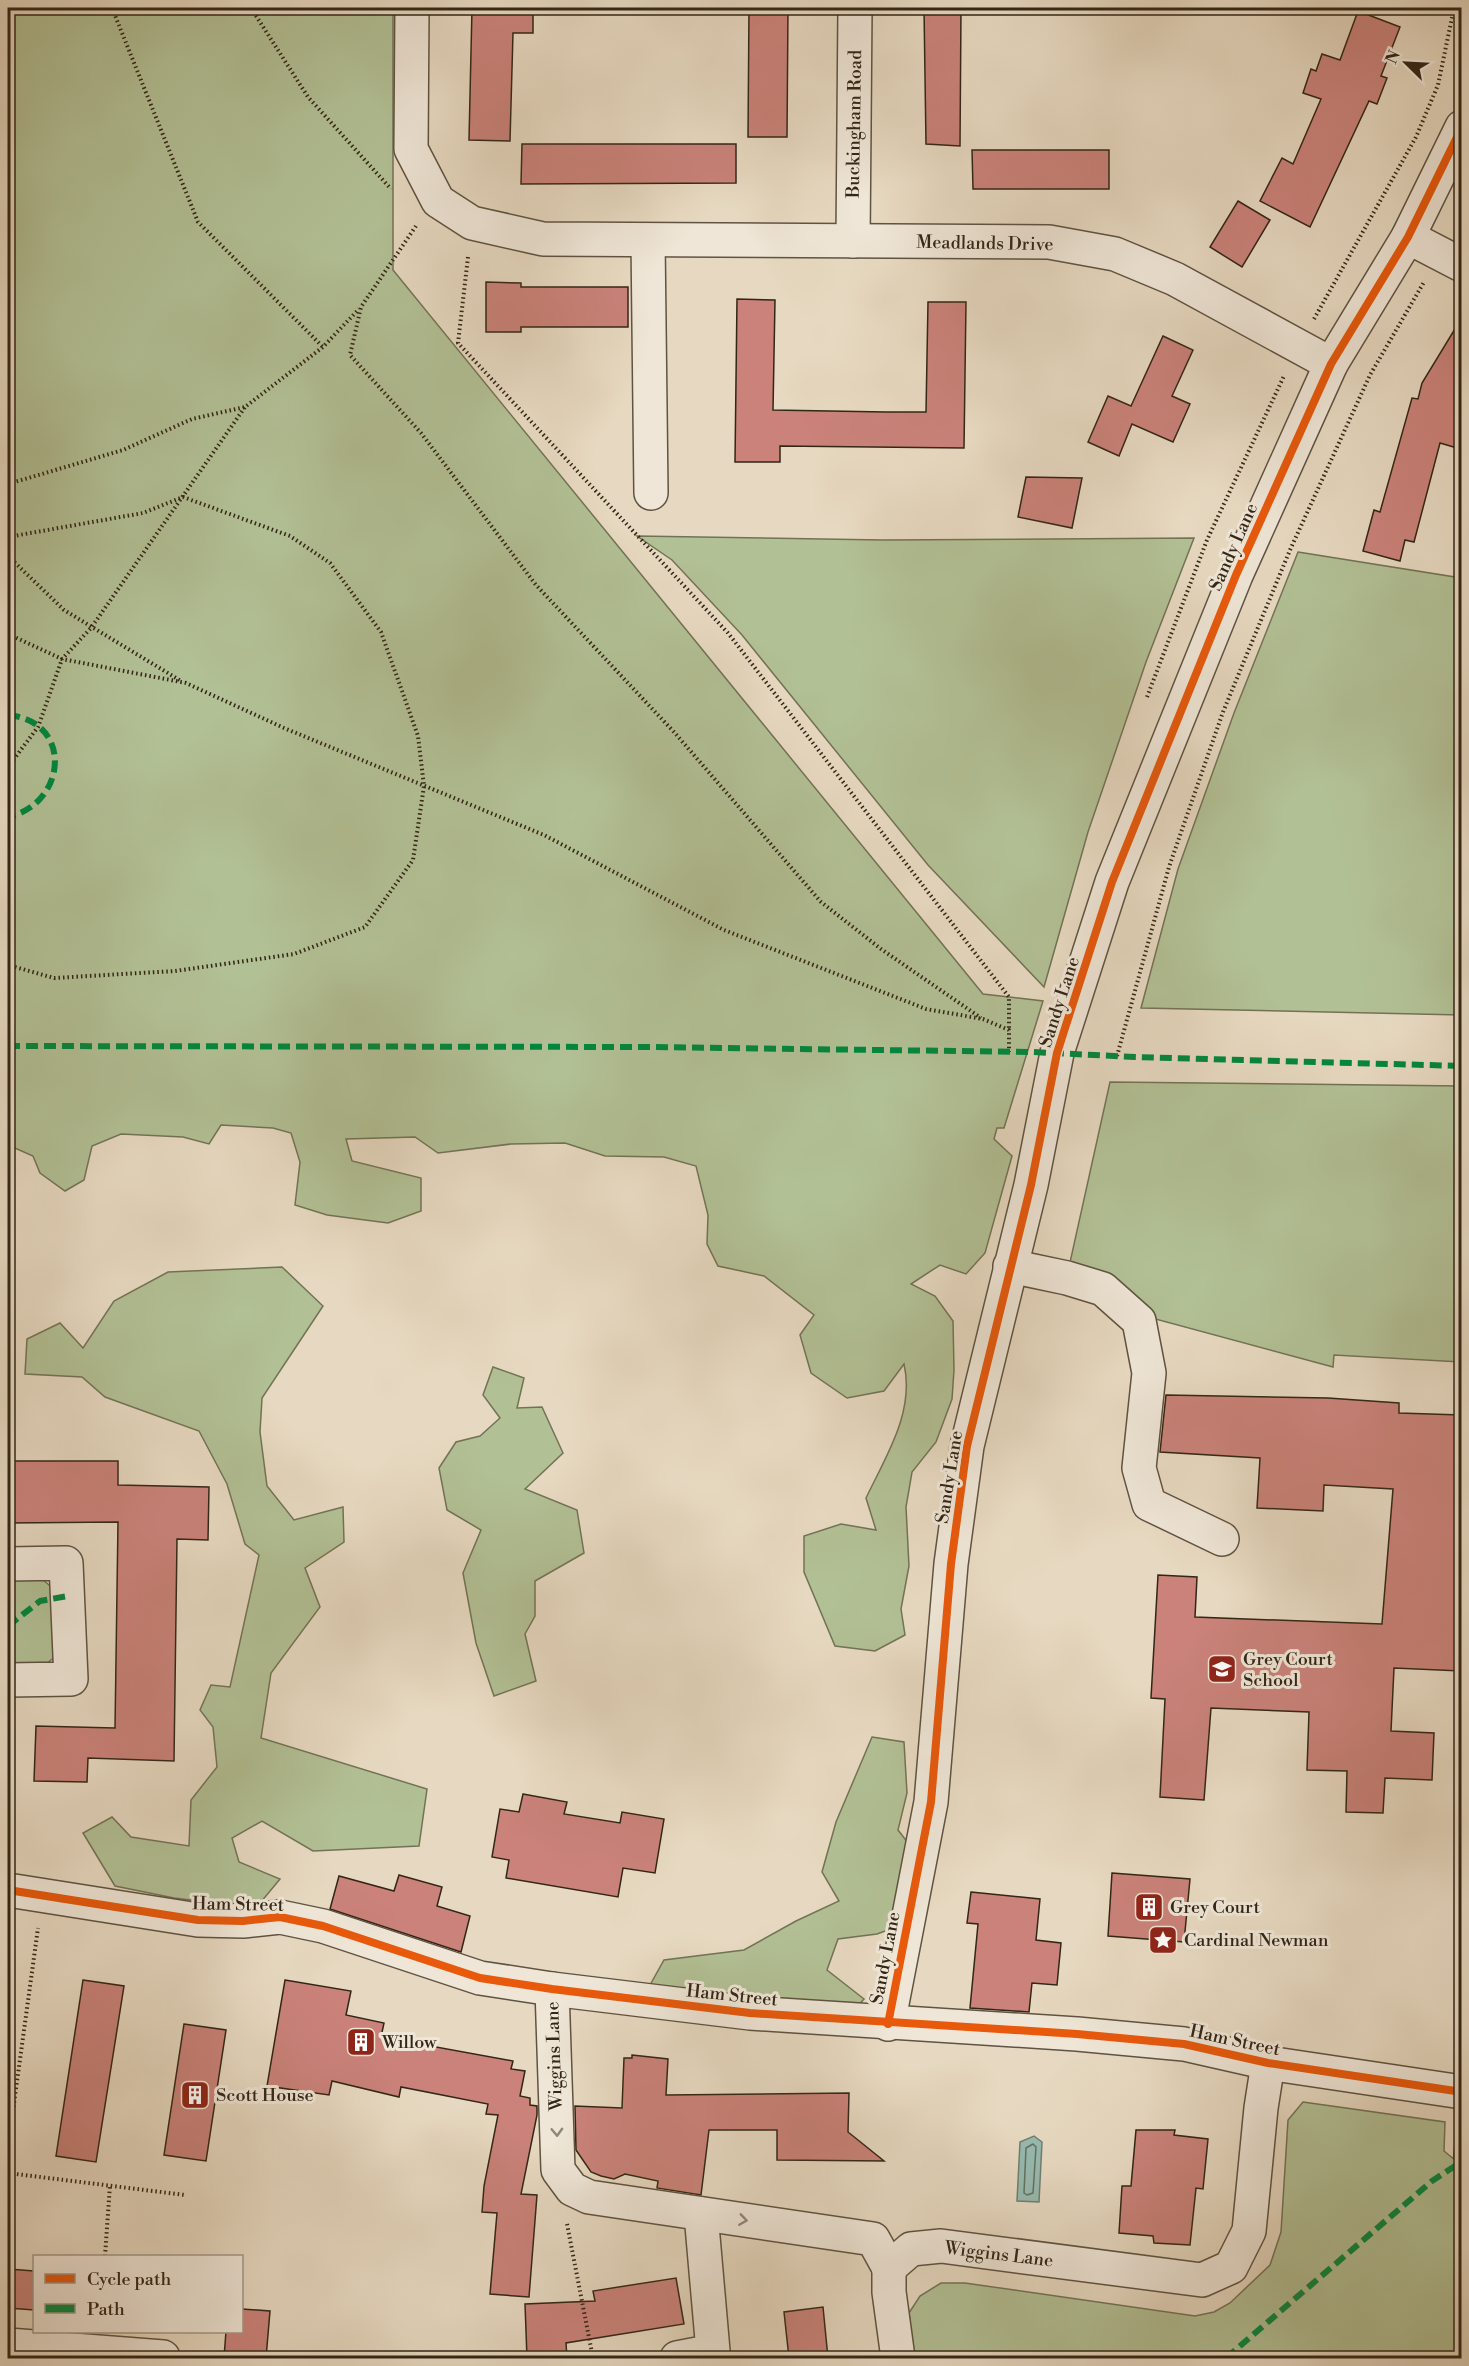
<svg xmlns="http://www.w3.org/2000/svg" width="1469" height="2366" font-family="'Libre Bodoni',serif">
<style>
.green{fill:#b2c095;stroke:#727356;stroke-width:1.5}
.water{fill:#97baaf;stroke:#6f7f72;stroke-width:1.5}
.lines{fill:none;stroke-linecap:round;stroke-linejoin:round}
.shore{stroke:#647062;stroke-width:1.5}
.building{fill:#ca827a;stroke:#322616;stroke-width:1.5}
.minor-casing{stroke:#5f5341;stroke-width:36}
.path{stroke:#322616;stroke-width:4;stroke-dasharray:1.5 3;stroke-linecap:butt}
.minor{stroke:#efe6d7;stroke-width:33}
.quiet{stroke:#00873e;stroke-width:6;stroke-dasharray:12 6;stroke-linecap:butt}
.cycleway-casing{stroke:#efe6d7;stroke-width:11}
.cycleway{stroke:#e8590c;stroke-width:8}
.oneway{stroke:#908676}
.labels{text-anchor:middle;stroke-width:6;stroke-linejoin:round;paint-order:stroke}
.street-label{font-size:18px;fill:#322616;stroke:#efe6d7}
.poi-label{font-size:18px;fill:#322616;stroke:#efe6d7;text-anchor:start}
</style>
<rect width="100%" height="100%" fill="#e7d9c1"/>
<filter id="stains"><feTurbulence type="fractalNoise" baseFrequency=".00333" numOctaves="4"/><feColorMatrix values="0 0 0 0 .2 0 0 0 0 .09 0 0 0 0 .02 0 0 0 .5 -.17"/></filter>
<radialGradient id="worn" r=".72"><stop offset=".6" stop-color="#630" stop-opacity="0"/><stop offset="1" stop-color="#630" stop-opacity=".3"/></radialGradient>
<g class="green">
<path d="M8,8H393V270L983,994L1043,1001L1004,1128H997L994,1139L1012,1156L985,1253L966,1274L940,1265L911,1284L935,1296L953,1321L954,1370L952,1399L936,1442L912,1472L906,1507L909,1566L901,1609L905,1635L875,1651L835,1646L804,1572V1536L841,1524L876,1530L866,1498C886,1456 915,1412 904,1364L884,1391L847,1398L811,1373L800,1335L814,1315L764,1276L718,1266L707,1244L708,1215L696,1166L664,1157L605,1156L565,1143L511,1144L438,1153L415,1137L346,1139L352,1161L421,1178V1211L388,1223L327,1215L295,1205L300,1162L291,1133L273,1128L221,1125L209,1144L183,1137L121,1134L92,1146L84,1180L65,1191L40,1173L33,1156L8,1145Z"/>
<path d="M637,536L883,540L1194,538L1146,662L1088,832L1044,987L928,865L742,635L672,560Z"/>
<path d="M1298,552L1461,578V1015L1141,1008L1178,869L1234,713Z"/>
<path d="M1110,1082L1461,1086V1362L1334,1355L1333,1367L1063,1294Z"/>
<path d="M282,1267L323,1306L262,1398L260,1432L267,1486L294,1520L343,1507L344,1542L305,1568L320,1607L271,1673L261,1738L427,1789L419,1846L313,1851L262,1821L232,1838L239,1862L280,1879L256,1908L174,1898L115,1886L83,1833L112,1817L131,1837L189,1846L191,1800L217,1767L213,1727L200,1710L211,1685L230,1687L259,1555L245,1544L227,1484L199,1431L105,1397L82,1377L25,1374L27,1339L60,1323L83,1348L114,1301L168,1272Z"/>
<path d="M493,1367L524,1378L517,1408L542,1407L563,1453L525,1489L577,1510L584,1553L535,1581V1616L525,1634L536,1681L494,1696L476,1643L463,1573L481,1530L447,1510L439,1468L456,1442L480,1436L500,1418L483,1395Z"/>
<path d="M8,1579H42L57,1592L56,1656L46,1664L8,1665Z"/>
<path d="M872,1737L904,1742L907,1793L898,1830L912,1848L896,1927L877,1934L838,1939L827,1970L864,1999L853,2011L645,1994L664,1960L744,1950L796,1921L839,1901L822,1872L836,1822Z"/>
<path d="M1303,2102L1445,2122L1444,2151L1461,2165V2358H914L909,2313L920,2296L941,2283H965L1195,2316L1214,2312L1230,2303L1270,2265L1281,2232L1288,2120Z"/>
</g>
<path class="water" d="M1034,2136L1042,2142L1039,2202L1017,2201L1020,2142Z"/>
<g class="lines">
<path class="shore" d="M1033,2144L1036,2147L1033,2193L1027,2195L1024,2193L1026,2148Z"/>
</g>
<g class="building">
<path d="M472,8H533V33H513L510,141L469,140Z"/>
<path d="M749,8H788L787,137H748Z"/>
<path d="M924,8H961L960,146L926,144Z"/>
<path d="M1358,11L1400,27L1381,76L1387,78L1377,104L1369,101L1310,227L1260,201L1282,158L1293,164L1321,99L1303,93L1311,69L1316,71L1322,54L1340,60Z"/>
<path d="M522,144H736V183L521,184Z"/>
<path d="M972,150H1109V189H973Z"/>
<path d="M1238,201L1270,220L1242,267L1210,247Z"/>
<path d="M486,282L521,283V287H628V327H521V332H486Z"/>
<path d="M737,299L775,300L773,410L886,412H926L928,302H966L964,448L780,446V462H735Z"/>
<path d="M1461,319V430L1457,448L1440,443L1414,542L1405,540L1400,561L1363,551L1374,510L1380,512L1412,398L1418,399L1422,383Z"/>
<path d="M1163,336L1193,350L1172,396L1190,404L1173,442L1132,424L1119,456L1088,442L1108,396L1131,406Z"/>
<path d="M1026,477L1082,478L1072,528L1018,517Z"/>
<path d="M1166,1395L1328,1398L1399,1403V1413L1461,1415V1671L1394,1668L1391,1731L1434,1733L1432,1780L1385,1778L1383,1813L1346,1812L1347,1771L1307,1770L1309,1712L1211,1708L1204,1800L1160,1797L1165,1699L1151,1698L1158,1575L1197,1577L1195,1617L1382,1624L1393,1489L1324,1485L1323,1511L1257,1508L1260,1458L1160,1452Z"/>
<path d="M8,1461H118V1485L209,1487L208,1540L177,1539L174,1761L88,1758L87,1782L34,1781L36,1726L115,1728L118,1522L8,1523Z"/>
<path d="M523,1794L567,1802L564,1814L620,1823L622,1812L664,1819L655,1873L623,1868L618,1897L506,1878L509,1860L492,1857L500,1809L519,1812Z"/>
<path d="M1112,1873L1190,1879L1184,1942L1108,1936Z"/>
<path d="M399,1875L442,1887L437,1906L470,1916L461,1952L330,1909L339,1876L394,1891Z"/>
<path d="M971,1892L1040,1899L1036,1940L1061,1943L1057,1985L1032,1983L1029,2012L970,2008L978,1924L967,1923Z"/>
<path d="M83,1980L124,1986L96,2162L56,2156Z"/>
<path d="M285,1980L351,1991L346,2015L384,2023L381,2037L513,2061L511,2069L525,2071L520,2096L530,2098V2105L537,2106V2115L521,2194L537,2195L529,2297L490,2294L497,2213L482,2212L484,2186L498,2115L486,2114L488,2104L401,2087L399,2097L332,2081L329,2095L267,2086Z"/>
<path d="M184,2024L226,2030L206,2161L164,2155Z"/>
<path d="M632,2055L668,2059L666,2095L849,2093L848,2132L884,2161L777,2160V2130H709L701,2195L657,2188L658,2181L625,2174L614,2179L601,2176L591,2172L576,2150L575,2106L622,2108L624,2058H632Z"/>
<path d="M1136,2130H1175L1174,2135L1208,2139L1203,2189L1196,2188L1190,2245L1154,2243L1153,2236L1119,2233L1122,2186H1131Z"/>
<path d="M8,2269L34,2271V2310L8,2308Z"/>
<path d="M676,2278L684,2324L566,2343L567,2358H527L525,2304L595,2301L593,2291Z"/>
<path d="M823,2307L828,2358H789L784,2312Z"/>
<path d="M242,2309L270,2311L266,2358H224L226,2331H242Z"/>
</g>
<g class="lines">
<g class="minor-casing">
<g id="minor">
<path d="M412,8L411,149L438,201L472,223L543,239L1049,242L1115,254L1175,279L1331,364"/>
<path d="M1408,237L1462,265"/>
<path d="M648,240L651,493"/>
<path d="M853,241L855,8"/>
<path d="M1010,1266L1067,1278L1103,1289L1139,1321L1149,1373L1139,1468L1149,1504L1222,1539"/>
<path d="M8,1564L66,1563L71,1679L8,1680"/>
<path d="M8,1890L198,1920L243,1921L280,1917L323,1926L480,1978L552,1989L750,2013L1077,2034L1184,2044L1268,2063L1462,2092"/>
<path d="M552,1989L558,2170L572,2189L589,2197L873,2239L889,2268"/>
<path d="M888,2024L931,1802L951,1564L967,1446L1031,1185L1057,1053L1112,882L1236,575L1331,364L1408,237L1462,127"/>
<path d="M889,2268L911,2249L941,2246L1202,2280L1231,2267L1249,2231L1261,2108L1268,2063"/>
<path d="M889,2268V2292L898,2358"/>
<path d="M8,2345L163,2357"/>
<path d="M677,2358L713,2351L701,2214"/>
</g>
</g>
<g class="path">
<path d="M112,8L198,222L323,347"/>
<path d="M251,8L308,97L391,189"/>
<path d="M416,226L361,307L350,355L421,433L536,585L674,732L821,902L881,949L981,1018"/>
<path d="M468,257L458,343L728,633L1009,997V1030"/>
<path d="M1314,319L1416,137L1438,85L1454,8"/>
<path d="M8,484L123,450L192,419L245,407L323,347L359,309"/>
<path d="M8,537L143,513L183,497L290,536L330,563L381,632L418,736L424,786L413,860L365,927L294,954L175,971L54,978L8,965"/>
<path d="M8,556L64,610L181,681"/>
<path d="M8,634L62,659L186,683L284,728L544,835L724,930L926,1009L983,1019L1009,1030V1052"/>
<path d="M1147,697L1207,540L1284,376"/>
<path d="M8,767L38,727L62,659L91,628L245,407"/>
<path d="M1117,1056L1169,867L1223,712L1290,550L1370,375L1424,282"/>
<path d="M8,2147L38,1928"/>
<path d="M8,2173L185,2195"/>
<path d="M567,2224L593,2358"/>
<path d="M105,2256L110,2185"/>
<path d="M341,2358L342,2349"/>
</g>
<use href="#minor" class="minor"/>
<g class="quiet">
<path d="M8,715C74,721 67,804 8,817"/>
<path d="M8,1046L647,1047L1032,1052L1135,1057L1462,1066"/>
<path d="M8,1626L40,1601L68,1596"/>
<path d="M1226,2358L1432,2181L1455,2166L1462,2095"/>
</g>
<g class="cycleway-casing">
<g id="cycleway">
<path d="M8,1890L198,1920L243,1921L280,1917L323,1926L480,1978L552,1989L750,2013L1077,2034L1184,2044L1268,2063L1462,2092"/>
<path d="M888,2024L931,1802L951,1564L967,1446L1031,1185L1057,1053L1112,882L1236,575L1331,364L1408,237L1462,127"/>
</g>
</g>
<use href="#cycleway" class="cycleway"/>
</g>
<defs><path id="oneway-chevron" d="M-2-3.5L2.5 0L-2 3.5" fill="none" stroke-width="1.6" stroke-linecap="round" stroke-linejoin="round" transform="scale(1.5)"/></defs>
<g class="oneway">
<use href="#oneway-chevron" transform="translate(557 2132) rotate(88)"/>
<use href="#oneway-chevron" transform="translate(743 2220) rotate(8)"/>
</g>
<defs>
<g id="school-square" transform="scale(1.5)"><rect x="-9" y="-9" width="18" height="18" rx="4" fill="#8f2418" stroke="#efe6d7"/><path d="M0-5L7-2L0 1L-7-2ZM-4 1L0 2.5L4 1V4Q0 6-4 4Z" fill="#fff"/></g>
<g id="building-square" transform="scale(1.5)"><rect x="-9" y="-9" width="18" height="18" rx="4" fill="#8f2418" stroke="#efe6d7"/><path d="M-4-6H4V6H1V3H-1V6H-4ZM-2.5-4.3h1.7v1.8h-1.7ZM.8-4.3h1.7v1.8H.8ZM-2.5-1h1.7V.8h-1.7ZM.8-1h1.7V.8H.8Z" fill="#fff"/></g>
<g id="sight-square" transform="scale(1.5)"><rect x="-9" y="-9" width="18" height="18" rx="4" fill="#8f2418" stroke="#efe6d7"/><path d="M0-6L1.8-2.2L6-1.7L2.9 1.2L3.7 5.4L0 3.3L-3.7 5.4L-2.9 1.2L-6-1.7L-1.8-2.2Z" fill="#fff"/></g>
</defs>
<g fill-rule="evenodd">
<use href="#school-square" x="1222" y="1669"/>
<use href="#building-square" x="1149" y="1907"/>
<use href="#sight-square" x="1163" y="1940"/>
<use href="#building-square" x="361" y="2042"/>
<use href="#building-square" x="195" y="2095"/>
</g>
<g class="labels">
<g class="street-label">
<text transform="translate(854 124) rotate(-89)" y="6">Buckingham Road</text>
<text transform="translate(985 243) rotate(1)" y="6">Meadlands Drive</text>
<text transform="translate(1233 547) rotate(-66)" y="6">Sandy Lane</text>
<text transform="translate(1059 1002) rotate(-72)" y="6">Sandy Lane</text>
<text transform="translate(949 1477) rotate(-81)" y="6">Sandy Lane</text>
<text transform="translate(238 1904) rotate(1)" y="6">Ham Street</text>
<text transform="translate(885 1958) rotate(-79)" y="6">Sandy Lane</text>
<text transform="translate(732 1995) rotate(6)" y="6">Ham Street</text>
<text transform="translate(1235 2040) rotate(12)" y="6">Ham Street</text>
<text transform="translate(554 2056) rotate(-92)" y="6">Wiggins Lane</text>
<text transform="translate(999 2254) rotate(7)" y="6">Wiggins Lane</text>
</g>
<g class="poi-label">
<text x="1243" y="1665">Grey Court<tspan x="1243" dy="21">School</tspan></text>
<text x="1170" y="1913">Grey Court</text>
<text x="1184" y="1946">Cardinal Newman</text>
<text x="382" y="2048">Willow</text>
<text x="216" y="2101">Scott House</text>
</g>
</g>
<rect width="1469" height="2366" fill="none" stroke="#e7d9c1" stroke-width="30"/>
<rect x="9" y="9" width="1451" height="2348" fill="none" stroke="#322616" stroke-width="3"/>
<rect x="15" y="15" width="1439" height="2336" fill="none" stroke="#322616" stroke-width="1.5"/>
<rect x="33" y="2255" width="210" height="78" fill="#efe6d7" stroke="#a3998a" stroke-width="1.5"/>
<rect x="45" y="2274" width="30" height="9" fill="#e8590c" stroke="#a3998a" stroke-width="1.5"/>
<text x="87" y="2285" font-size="18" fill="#322616">Cycle path</text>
<rect x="45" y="2304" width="30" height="9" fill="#00873e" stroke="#a3998a" stroke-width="1.5"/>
<text x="87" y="2315" font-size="18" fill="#322616">Path</text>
<g transform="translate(1406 63) rotate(294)" stroke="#efe6d7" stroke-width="4.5" paint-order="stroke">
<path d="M0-4.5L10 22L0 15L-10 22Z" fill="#322616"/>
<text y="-9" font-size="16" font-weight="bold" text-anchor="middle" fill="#322616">N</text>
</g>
<rect width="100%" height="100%" filter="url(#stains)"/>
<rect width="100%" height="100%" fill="url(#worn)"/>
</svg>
